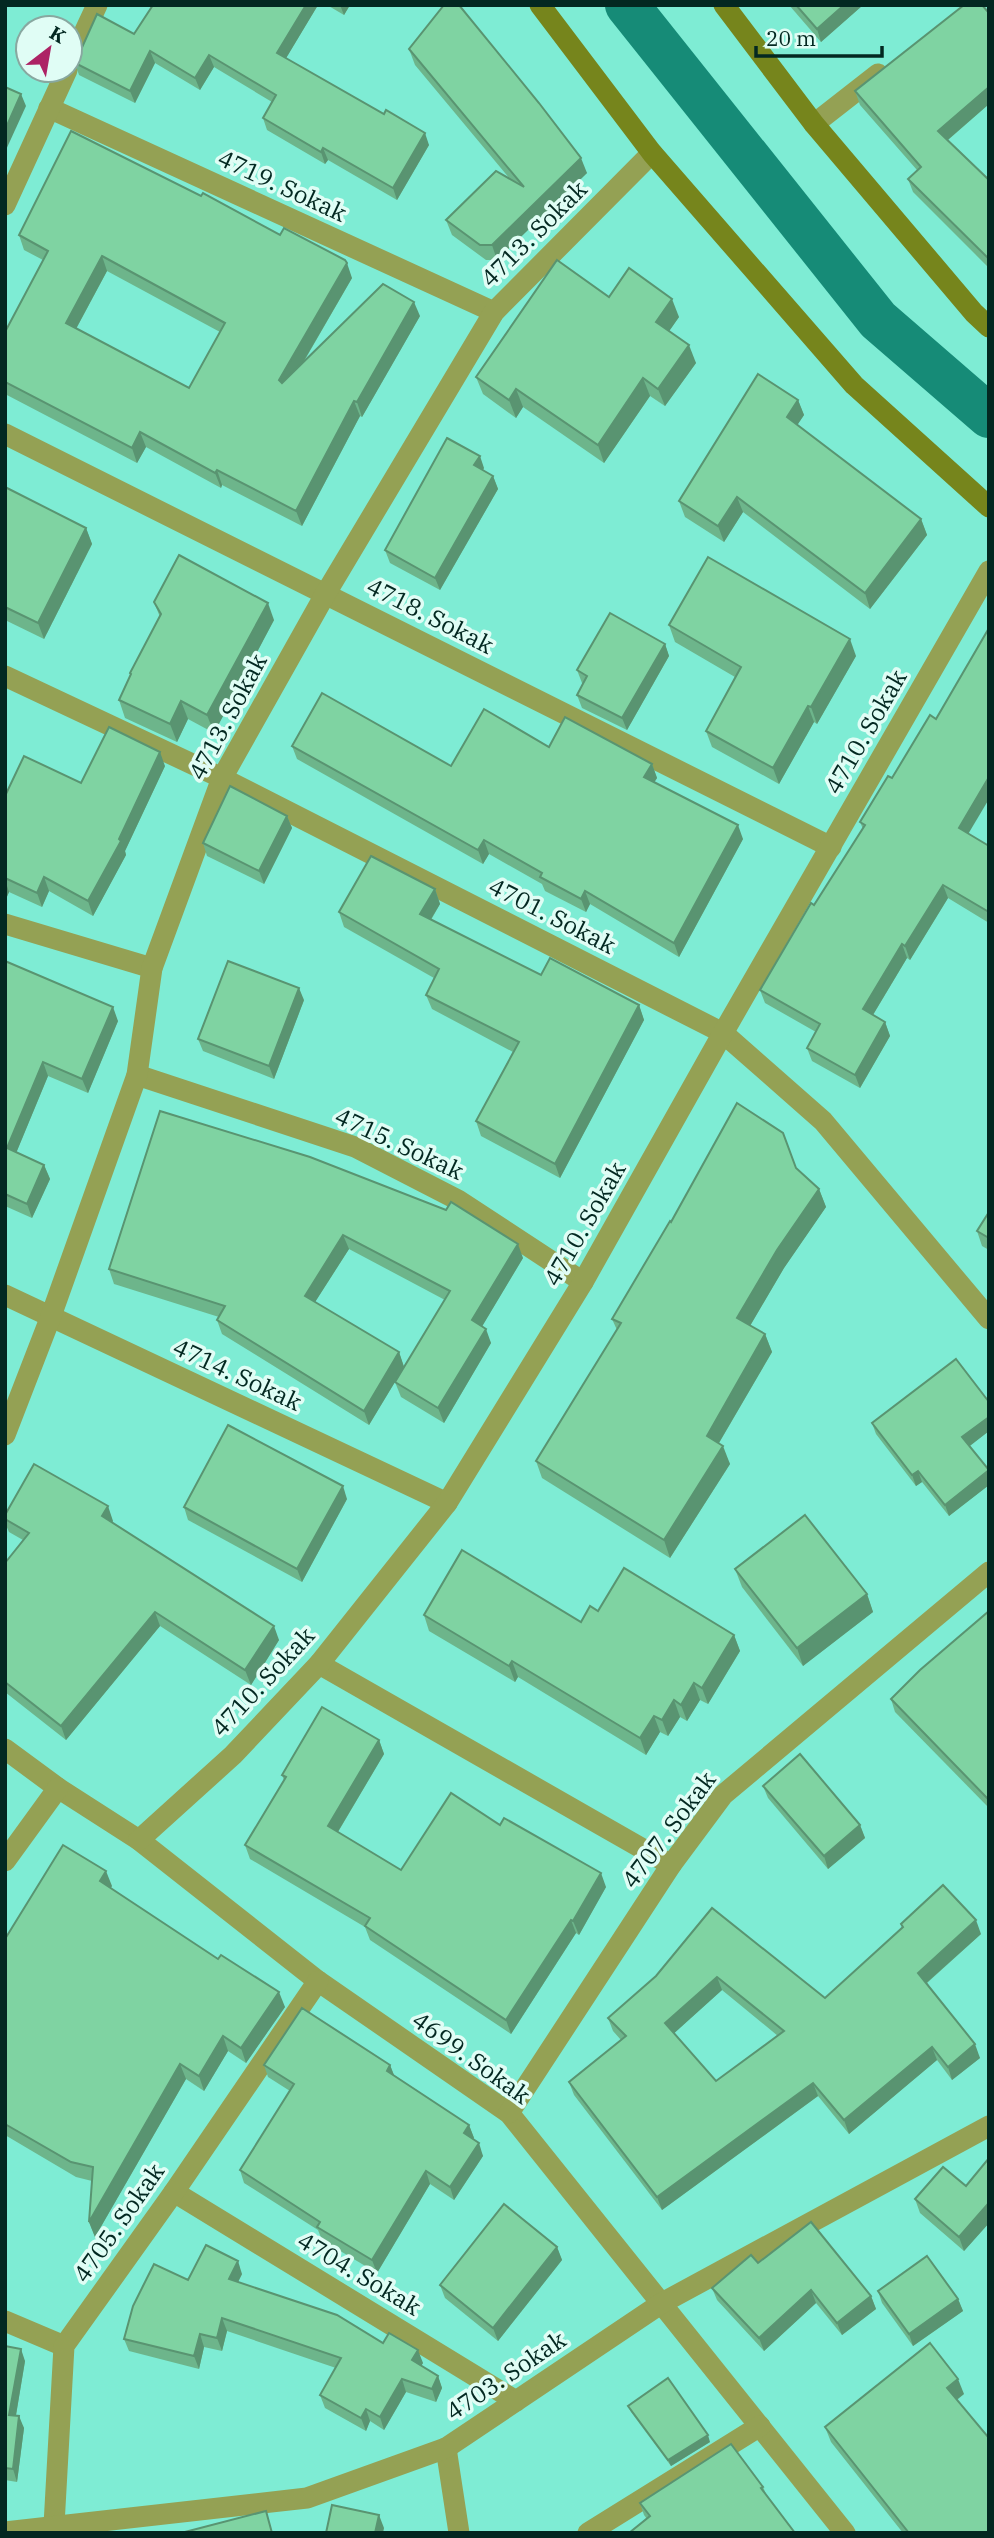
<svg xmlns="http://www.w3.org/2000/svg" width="994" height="2538" font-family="'IBM Plex Serif',serif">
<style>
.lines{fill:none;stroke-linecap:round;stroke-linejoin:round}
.canal{stroke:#168b77;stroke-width:44}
.street{stroke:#94a154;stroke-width:21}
.secondary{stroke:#76851c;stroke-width:21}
.wall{fill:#6db58b;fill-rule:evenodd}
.shaded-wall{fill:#599471}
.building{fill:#7fd3a2;stroke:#599471;stroke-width:2;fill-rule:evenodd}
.labels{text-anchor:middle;stroke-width:7;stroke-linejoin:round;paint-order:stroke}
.street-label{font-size:24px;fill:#032821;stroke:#e0fdf5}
</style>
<rect width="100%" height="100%" fill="#7eecd4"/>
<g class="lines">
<path class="canal" d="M627,5L878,320L989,416"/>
<g class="street">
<path d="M70,63L97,5"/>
<path d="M49,108L494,312"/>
<path d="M814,124L878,74"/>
<path d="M5,205L67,70"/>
<path d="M5,434L831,847"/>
<path d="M5,676L222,778L723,1033L823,1121L989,1319"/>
<path d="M5,924L152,968"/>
<path d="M137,1075L355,1147L458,1200L583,1282"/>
<path d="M5,1295L447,1503"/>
<path d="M5,1435L51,1316L137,1075L152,968L222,778L326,593L494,312L652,153"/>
<path d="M319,1664L671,1865"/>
<path d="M5,1749L58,1788L139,1840L318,1981L509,2113L845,2533"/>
<path d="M139,1840L233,1755L319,1664L447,1503L583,1282L723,1033L989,571"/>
<path d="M5,1861L58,1788"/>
<path d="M509,2113L671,1865L723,1795L989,1572"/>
<path d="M174,2192L516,2401"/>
<path d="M5,2321L64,2346"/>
<path d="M446,2448L459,2533"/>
<path d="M54,2525L64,2346L174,2192L318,1981"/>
<path d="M5,2532L307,2498L446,2448L662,2303L989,2126"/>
<path d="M588,2533L760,2426"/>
</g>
<g class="secondary">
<path d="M540,5L652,153L854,385L989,507"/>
<path d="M724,5L814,124L974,313L989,327"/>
</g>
</g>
<g class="wall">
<path d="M153,5H318L286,58L429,145L397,200L328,160L325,164L267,130L263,118L272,102L214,67L200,90L155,63L135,103L79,75L75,63L134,34Z"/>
<path d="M327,5H350L344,15Z"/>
<path d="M789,5H863L821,42Z"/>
<path d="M409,49L587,173L497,260H486L452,235L446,220L510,179L415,65Z"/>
<path d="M855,91L989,104L948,140L989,180V268L913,192L908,179L917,170L860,105Z"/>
<path d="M19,235L352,278L303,363L420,316L362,417L360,416L302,526L222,485L221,488L146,447L137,463L5,394V332L43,260L24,250ZM107,271L220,332L189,388L76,329Z"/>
<path d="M609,297L679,317L669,331L696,363L665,406L650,396L604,463L523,407L516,418L483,394L476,377Z"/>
<path d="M798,400L804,415L797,425L921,519L927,535L870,609L743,512L724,542L685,517L679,501Z"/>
<path d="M484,468L483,470L493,476L498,489L440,590L390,563L385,550Z"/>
<path d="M5,487L86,528L92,544L44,639L5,620Z"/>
<path d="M154,602L274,620L214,733L188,719L177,742L125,718L119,700L131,676L130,673L160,617Z"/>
<path d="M669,625L856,656L817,724L814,722L779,784L712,747L706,731L735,677L675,642Z"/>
<path d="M665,644L669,656L627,730L582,708L577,695L583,683H582L577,670Z"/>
<path d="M292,746L451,766L549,747L652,764L657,778L654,782L743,839L679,957L590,904L586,912L545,891L542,884L489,854L483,864L297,759Z"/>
<path d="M165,766L125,851L126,855L93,916L49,891L42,907L9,892L5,901V796L81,783Z"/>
<path d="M287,816L292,828L264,884L207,856L203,843Z"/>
<path d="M860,822L968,834L989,846V923L948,898L910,960L907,958L873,1015L885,1022L890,1036L860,1088L812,1061L807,1048L816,1032L765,1003L760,990L863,829Z"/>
<path d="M435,889L440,904L431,920L541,975L639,1005L644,1020L560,1178L481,1136L476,1121L513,1052L432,1009L426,995L434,978L344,927L339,912Z"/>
<path d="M5,961L118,1021L88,1093L48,1076L16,1153L44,1165L50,1179L32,1218L5,1206Z"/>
<path d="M304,1000L274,1079L203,1051L198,1039Z"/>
<path d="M160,1111L523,1258L482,1326L491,1343L444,1423L401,1397L395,1382L445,1300L349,1249L315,1302L399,1352L404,1367L369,1425L222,1334L217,1320L219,1317L114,1284L109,1269Z"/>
<path d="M796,1168L819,1189L826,1207L784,1268L750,1326L765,1334L772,1352L719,1443L730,1464L670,1558L542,1478L536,1461L617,1330L612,1319L671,1222Z"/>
<path d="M989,1212V1250L982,1246L977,1231Z"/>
<path d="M989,1402V1431L969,1446L989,1470V1485L949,1516L922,1482L916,1486L876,1434L872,1423Z"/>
<path d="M347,1499L302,1582L188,1520L184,1507Z"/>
<path d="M5,1515L113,1521L112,1522L279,1640L251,1685L160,1626L66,1740L5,1692V1563L23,1540L9,1532L5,1523Z"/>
<path d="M735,1569L867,1594L873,1612L803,1666L742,1587Z"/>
<path d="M598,1611L734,1635L740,1651L708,1704L700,1700L687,1721L680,1717L668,1736L660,1732L646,1755L518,1677L515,1682L429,1631L424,1615L581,1622Z"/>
<path d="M989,1611V1808L895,1712L891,1699Z"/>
<path d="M379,1740L384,1754L338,1832L401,1870L500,1825L606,1887L579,1935L576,1933L511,2034L370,1940L365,1927L250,1859L245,1845L284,1780L282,1775Z"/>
<path d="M763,1786L860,1825L865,1838L828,1869L768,1798Z"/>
<path d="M112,1886L111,1888L285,2007L246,2063L228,2051L204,2091L186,2079L95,2237L89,2222L92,2181L76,2177L5,2135V1939Z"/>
<path d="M712,1908L825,1998L902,1928L901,1924L981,1934L927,1983L980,2058L952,2080L937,2060L849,2134L818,2096L662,2210L574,2095L569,2082L621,2040L613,2031L608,2018L656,1976ZM722,1990L778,2036L716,2081L674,2033Z"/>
<path d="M264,2065H390L394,2075L469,2125L474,2138L473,2139L483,2156L454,2200L430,2184L377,2273L322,2240L318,2230L244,2183L240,2170L290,2091L268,2077Z"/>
<path d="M989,2158V2223L964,2251L920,2213L915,2199L966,2186Z"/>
<path d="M557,2247L562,2260L498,2341L445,2298L440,2285Z"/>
<path d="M758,2263L871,2296L876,2309L842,2335L816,2303L764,2351L717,2300L712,2288Z"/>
<path d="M242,2274L238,2282L383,2343L423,2363L421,2366L438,2376L442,2388L436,2402L406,2392L384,2430L370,2421L366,2431L325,2408L320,2395L336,2368L227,2331L222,2351L204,2347L199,2369L129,2351L124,2339L188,2280Z"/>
<path d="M878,2291L958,2299L963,2311L913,2346L882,2303Z"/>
<path d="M5,2346L25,2361L16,2415L24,2428L17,2482L5,2480Z"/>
<path d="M964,2394L957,2400L989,2533H903L831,2442L825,2427Z"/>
<path d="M628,2406L710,2442L671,2466L631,2412Z"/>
<path d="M763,2487L766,2494L647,2519L644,2515L640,2503Z"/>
</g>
<g class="shaded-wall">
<path d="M306,5H318L282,65L277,53Z"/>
<path d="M340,5H350L344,15Z"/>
<path d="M844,5H863L821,42L817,29Z"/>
<path d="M150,51L155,63L135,103L130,91Z"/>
<path d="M209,55L214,67L200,90L195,78Z"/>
<path d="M989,87V104L943,144L938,131Z"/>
<path d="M21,94L26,106L5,152V130Z"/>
<path d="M425,133L429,145L397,200L393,188Z"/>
<path d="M323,148L328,160L325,164L321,152Z"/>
<path d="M581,158L587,173L497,260L492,245Z"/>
<path d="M102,256L107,271L71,338L66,323Z"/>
<path d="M347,263L352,278L284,395L279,380Z"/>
<path d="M672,299L679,317L663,340L656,322Z"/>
<path d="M414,302L420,316L362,417L357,402Z"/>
<path d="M689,345L696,363L665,406L658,389Z"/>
<path d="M643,378L650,396L604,463L598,445Z"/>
<path d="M516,389L523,407L516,418L509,400Z"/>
<path d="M798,400L804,415L792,433L787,417Z"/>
<path d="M354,401L360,416L302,526L296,511Z"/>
<path d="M140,432L146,447L137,463L132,448Z"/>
<path d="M480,456L484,468L479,478L474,465Z"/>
<path d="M217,470L222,485L221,488L215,473Z"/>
<path d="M493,476L498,489L440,590L435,578Z"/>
<path d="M737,497L743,512L724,542L718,526Z"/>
<path d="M921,519L927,535L870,609L865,593Z"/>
<path d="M86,528L92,544L44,639L38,623Z"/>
<path d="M268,603L274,620L214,733L207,715Z"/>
<path d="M850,639L856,656L817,724L811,707Z"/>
<path d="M665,644L669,656L627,730L622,718Z"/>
<path d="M181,701L188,719L177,742L170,724Z"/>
<path d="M808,706L814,722L779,784L773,768Z"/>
<path d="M160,752L165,766L125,851L126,855L93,916L88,901Z"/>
<path d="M652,764L657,778L649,791L644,777Z"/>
<path d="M989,777V799L964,841L959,828Z"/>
<path d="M287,816L292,828L264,884L259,871Z"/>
<path d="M738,825L743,839L679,957L674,943Z"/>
<path d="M484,840L489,854L483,864L478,850Z"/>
<path d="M44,877L49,891L42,907L37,893Z"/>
<path d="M5,880L9,892L5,901Z"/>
<path d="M943,885L948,898L910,960L905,946Z"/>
<path d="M435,889L440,904L425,929L420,914Z"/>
<path d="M585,891L590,904L586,912L581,899Z"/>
<path d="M902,944L907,958L868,1023L863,1009Z"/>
<path d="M299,988L304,1000L274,1079L269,1066Z"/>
<path d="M639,1005L644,1020L560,1178L555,1164Z"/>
<path d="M113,1007L118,1021L88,1093L82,1079Z"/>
<path d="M885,1022L890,1036L860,1088L855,1075Z"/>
<path d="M43,1062L48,1076L12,1163L7,1148Z"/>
<path d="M44,1165L50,1179L32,1218L27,1204Z"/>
<path d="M819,1189L826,1207L784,1268L744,1336L737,1318L777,1250Z"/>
<path d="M343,1235L349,1249L310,1310L305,1296Z"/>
<path d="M518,1244L523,1258L477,1335L472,1320Z"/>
<path d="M486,1329L491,1343L444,1423L438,1408Z"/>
<path d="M765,1334L772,1352L713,1453L707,1436Z"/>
<path d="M399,1352L404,1367L369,1425L364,1411Z"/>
<path d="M989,1417V1431L966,1449L962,1437Z"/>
<path d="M723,1446L730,1464L670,1558L664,1540Z"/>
<path d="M989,1470V1485L949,1516L945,1505Z"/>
<path d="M918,1471L922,1482L916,1486L912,1475Z"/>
<path d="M343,1486L347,1499L302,1582L297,1569Z"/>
<path d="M108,1506L113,1521L107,1530L102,1516Z"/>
<path d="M867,1594L873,1612L803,1666L797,1648Z"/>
<path d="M155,1612L160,1626L66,1740L61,1726Z"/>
<path d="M274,1626L279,1640L251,1685L245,1670Z"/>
<path d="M734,1635L740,1651L708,1704L702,1688Z"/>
<path d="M512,1661L518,1677L515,1682L509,1666Z"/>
<path d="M694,1683L700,1700L687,1721L681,1705Z"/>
<path d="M674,1700L680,1717L668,1736L662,1720Z"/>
<path d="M654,1716L660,1732L646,1755L640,1738Z"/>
<path d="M379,1740L384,1754L333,1840L328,1826Z"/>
<path d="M860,1825L865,1838L828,1869L824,1856Z"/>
<path d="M106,1871L112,1886L106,1896L100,1881Z"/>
<path d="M601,1873L606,1887L579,1935L573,1921Z"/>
<path d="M571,1920L576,1933L511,2034L506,2020Z"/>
<path d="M976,1920L981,1934L923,1986L918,1973Z"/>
<path d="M717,1977L722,1990L670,2037L665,2023Z"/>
<path d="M279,1992L285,2007L246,2063L241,2048Z"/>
<path d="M223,2036L228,2051L204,2091L199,2076Z"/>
<path d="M975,2044L980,2058L952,2080L948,2067Z"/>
<path d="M932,2047L937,2060L849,2134L844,2120Z"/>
<path d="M180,2064L186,2079L95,2237L89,2222Z"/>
<path d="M390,2065L395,2078L387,2071Z"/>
<path d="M813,2083L818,2096L662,2210L657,2197Z"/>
<path d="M469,2125L474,2138L468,2146L464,2133Z"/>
<path d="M479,2143L483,2156L454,2200L450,2187Z"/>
<path d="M426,2171L430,2184L377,2273L372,2260Z"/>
<path d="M987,2205L989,2211V2223L964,2251L959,2237Z"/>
<path d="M557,2247L562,2260L498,2341L493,2328Z"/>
<path d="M238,2261L242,2274L233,2292L229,2279Z"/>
<path d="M811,2290L816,2303L764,2351L759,2338Z"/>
<path d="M871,2296L876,2309L842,2335L837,2323Z"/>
<path d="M958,2299L963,2311L913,2346L909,2334Z"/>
<path d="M222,2318L227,2331L222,2351L217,2338Z"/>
<path d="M200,2334L204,2347L199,2369L194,2356Z"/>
<path d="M21,2349L25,2361L14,2427L9,2415Z"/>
<path d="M418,2350L423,2363L417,2373L412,2360Z"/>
<path d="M438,2376L442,2388L436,2402L432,2389Z"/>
<path d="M402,2379L406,2392L384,2430L380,2417Z"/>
<path d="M958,2379L964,2394L952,2403L947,2388Z"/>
<path d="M366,2409L370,2421L366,2431L361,2418Z"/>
<path d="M19,2416L24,2428L17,2482L13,2469Z"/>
<path d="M708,2435L710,2442L671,2466L668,2460Z"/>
<path d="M379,2515L384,2528L383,2533H375Z"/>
</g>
<g class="building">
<path d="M153,5H306L277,53L384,114L386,110L425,133L393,188L323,148L321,152L263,118L276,95L209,55L195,78L150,51L130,91L75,63L97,14L134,34Z"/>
<path d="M444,5H459L539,103L581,158L492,245H480L446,220L496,171L524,187L409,49Z"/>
<path d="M796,5H844L817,29Z"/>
<path d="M964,5H982L989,13V87L938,131L989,180V259L908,179L921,167L855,91Z"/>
<path d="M5,87L21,94L5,130Z"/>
<path d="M71,131L201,196L203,193L280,235L284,228L345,260L347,263L279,380L282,383L383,284L414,302L357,402L354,401L296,511L217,470L215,473L140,432L132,448L5,382V332L48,251L19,235ZM102,256L225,323L189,388L66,323Z"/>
<path d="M557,260L609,297L629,268L672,299L656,322L689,345L658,389L643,378L598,445L516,389L509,400L476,377Z"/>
<path d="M758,374L798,400L787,417L921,519L865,593L737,497L718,526L679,501Z"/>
<path d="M447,438L480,456L474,465L493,476L435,578L385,550Z"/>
<path d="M5,487L86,528L38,623L5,607Z"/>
<path d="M179,555L268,603L207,715L181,701L170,724L119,700L131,674L130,673L161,614L154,602Z"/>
<path d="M708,557L850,639L811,707L808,706L773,768L706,731L741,667L669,625Z"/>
<path d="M610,613L665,644L622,718L577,695L587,676L577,670Z"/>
<path d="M989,628V777L959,828L989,846V912L943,885L905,946L902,944L863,1009L885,1022L855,1075L807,1048L820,1024L760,990L811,903L814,905L865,825L860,822L888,776L892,778L930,715L936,719Z"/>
<path d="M322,693L451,766L484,709L549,747L565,717L652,764L644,777L738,825L674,943L585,891L581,899L540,877L542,873L484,840L478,850L292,746Z"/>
<path d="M109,727L160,752L119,839L121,841L88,901L44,877L37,893L5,878V796L24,756L81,783Z"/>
<path d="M230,786L287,816L259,871L203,843Z"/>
<path d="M371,856L435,889L420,914L541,975L550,958L639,1005L555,1164L476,1121L519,1042L426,995L439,969L339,912Z"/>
<path d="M5,961L113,1007L82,1079L43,1062L7,1148L44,1165L27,1204L5,1194Z"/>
<path d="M228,961L299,988L269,1066L198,1039Z"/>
<path d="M737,1103L783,1133L796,1168L819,1189L777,1250L737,1318L765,1334L707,1436L723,1446L664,1540L536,1461L621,1323L612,1319L670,1221L671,1222Z"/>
<path d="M160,1111L310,1157L446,1210L451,1202L518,1244L472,1320L486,1329L438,1408L395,1382L450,1291L343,1235L305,1296L399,1352L364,1411L217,1320L225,1306L109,1269Z"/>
<path d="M989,1212V1238L977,1231Z"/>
<path d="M956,1359L989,1402V1417L962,1437L989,1470L945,1505L918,1471L912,1475L872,1423Z"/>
<path d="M228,1425L343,1486L297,1569L184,1507Z"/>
<path d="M34,1464L108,1506L102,1516L274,1626L245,1670L155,1612L61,1726L5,1682V1563L29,1533L5,1519V1515Z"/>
<path d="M805,1515L867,1594L797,1648L735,1569Z"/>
<path d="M462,1550L581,1622L590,1606L598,1611L624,1568L734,1635L702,1688L694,1683L681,1705L674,1700L662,1720L654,1716L640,1738L512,1661L509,1666L424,1615Z"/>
<path d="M989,1611V1800L891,1699L920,1670Z"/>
<path d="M322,1707L379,1740L328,1826L401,1870L451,1793L500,1825L504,1818L601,1873L573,1921L571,1920L506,2020L365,1926L370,1918L245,1845L286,1777L282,1775Z"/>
<path d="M800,1754L860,1825L824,1856L763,1786Z"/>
<path d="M63,1845L106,1871L100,1881L218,1959L221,1955L279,1992L241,2048L223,2036L199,2076L180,2064L89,2222L93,2167L71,2162L5,2124V1939Z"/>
<path d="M943,1885L976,1920L918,1973L975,2044L948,2067L932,2047L844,2120L813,2083L657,2197L569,2082L626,2036L608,2018L656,1976L712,1908L825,1998L903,1927L901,1924ZM717,1977L784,2031L716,2081L665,2023Z"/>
<path d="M302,2008L390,2065L387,2071L469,2125L464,2133L479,2143L450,2187L426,2171L372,2260L317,2227L320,2222L240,2170L294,2084L264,2065Z"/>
<path d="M989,2158V2207L987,2205L959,2237L915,2199L943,2167L966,2186Z"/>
<path d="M504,2204L557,2247L493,2328L440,2285Z"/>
<path d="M811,2222L871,2296L837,2323L811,2290L759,2338L712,2288L751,2255L758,2263Z"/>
<path d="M206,2245L238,2261L229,2279L337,2315L383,2343L389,2333L418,2350L412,2360L438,2376L432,2389L402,2379L380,2417L366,2409L361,2418L320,2395L341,2358L222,2318L217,2338L200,2334L194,2356L124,2339L133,2306L154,2264L188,2280Z"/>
<path d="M927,2256L958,2299L909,2334L878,2291Z"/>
<path d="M930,2343L958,2379L947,2388L989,2438V2533H909L825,2427Z"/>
<path d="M5,2346L21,2349L9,2415L19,2416L13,2469L5,2468Z"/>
<path d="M668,2378L708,2435L668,2460L628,2406Z"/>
<path d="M731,2444L763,2487L761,2488L795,2533H629L650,2516L640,2503Z"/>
<path d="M332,2505L379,2515L375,2533H326Z"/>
<path d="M266,2511L272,2533H181Z"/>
</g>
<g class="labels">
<g class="street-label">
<text transform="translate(282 186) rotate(25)" y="8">4719. Sokak</text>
<text transform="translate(534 234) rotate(-45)" y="8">4713. Sokak</text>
<text transform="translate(430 616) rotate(27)" y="8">4718. Sokak</text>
<text transform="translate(228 717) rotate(-62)" y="8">4713. Sokak</text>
<text transform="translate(866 732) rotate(-60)" y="8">4710. Sokak</text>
<text transform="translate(552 916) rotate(27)" y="8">4701. Sokak</text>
<text transform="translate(399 1144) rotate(25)" y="8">4715. Sokak</text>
<text transform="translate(585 1224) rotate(-60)" y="8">4710. Sokak</text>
<text transform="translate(237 1375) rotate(25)" y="8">4714. Sokak</text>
<text transform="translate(263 1682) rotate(-47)" y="8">4710. Sokak</text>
<text transform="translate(669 1830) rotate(-53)" y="8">4707. Sokak</text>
<text transform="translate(471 2058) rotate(36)" y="8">4699. Sokak</text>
<text transform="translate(119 2223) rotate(-55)" y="8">4705. Sokak</text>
<text transform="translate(359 2274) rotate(31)" y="8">4704. Sokak</text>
<text transform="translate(506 2376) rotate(-34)" y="8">4703. Sokak</text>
</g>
</g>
<rect width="994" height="2538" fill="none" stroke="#032821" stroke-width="14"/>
<g transform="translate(49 49) rotate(31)"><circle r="33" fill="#e0fdf5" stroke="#88a8a0" stroke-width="2"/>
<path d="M0-5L12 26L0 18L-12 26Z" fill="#ad2365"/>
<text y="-10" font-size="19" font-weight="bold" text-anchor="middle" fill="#032821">K</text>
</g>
<path d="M756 46v10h126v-10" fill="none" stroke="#032821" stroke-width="3.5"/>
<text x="766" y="46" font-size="21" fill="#032821" stroke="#e0fdf5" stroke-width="5" paint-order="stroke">20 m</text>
</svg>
